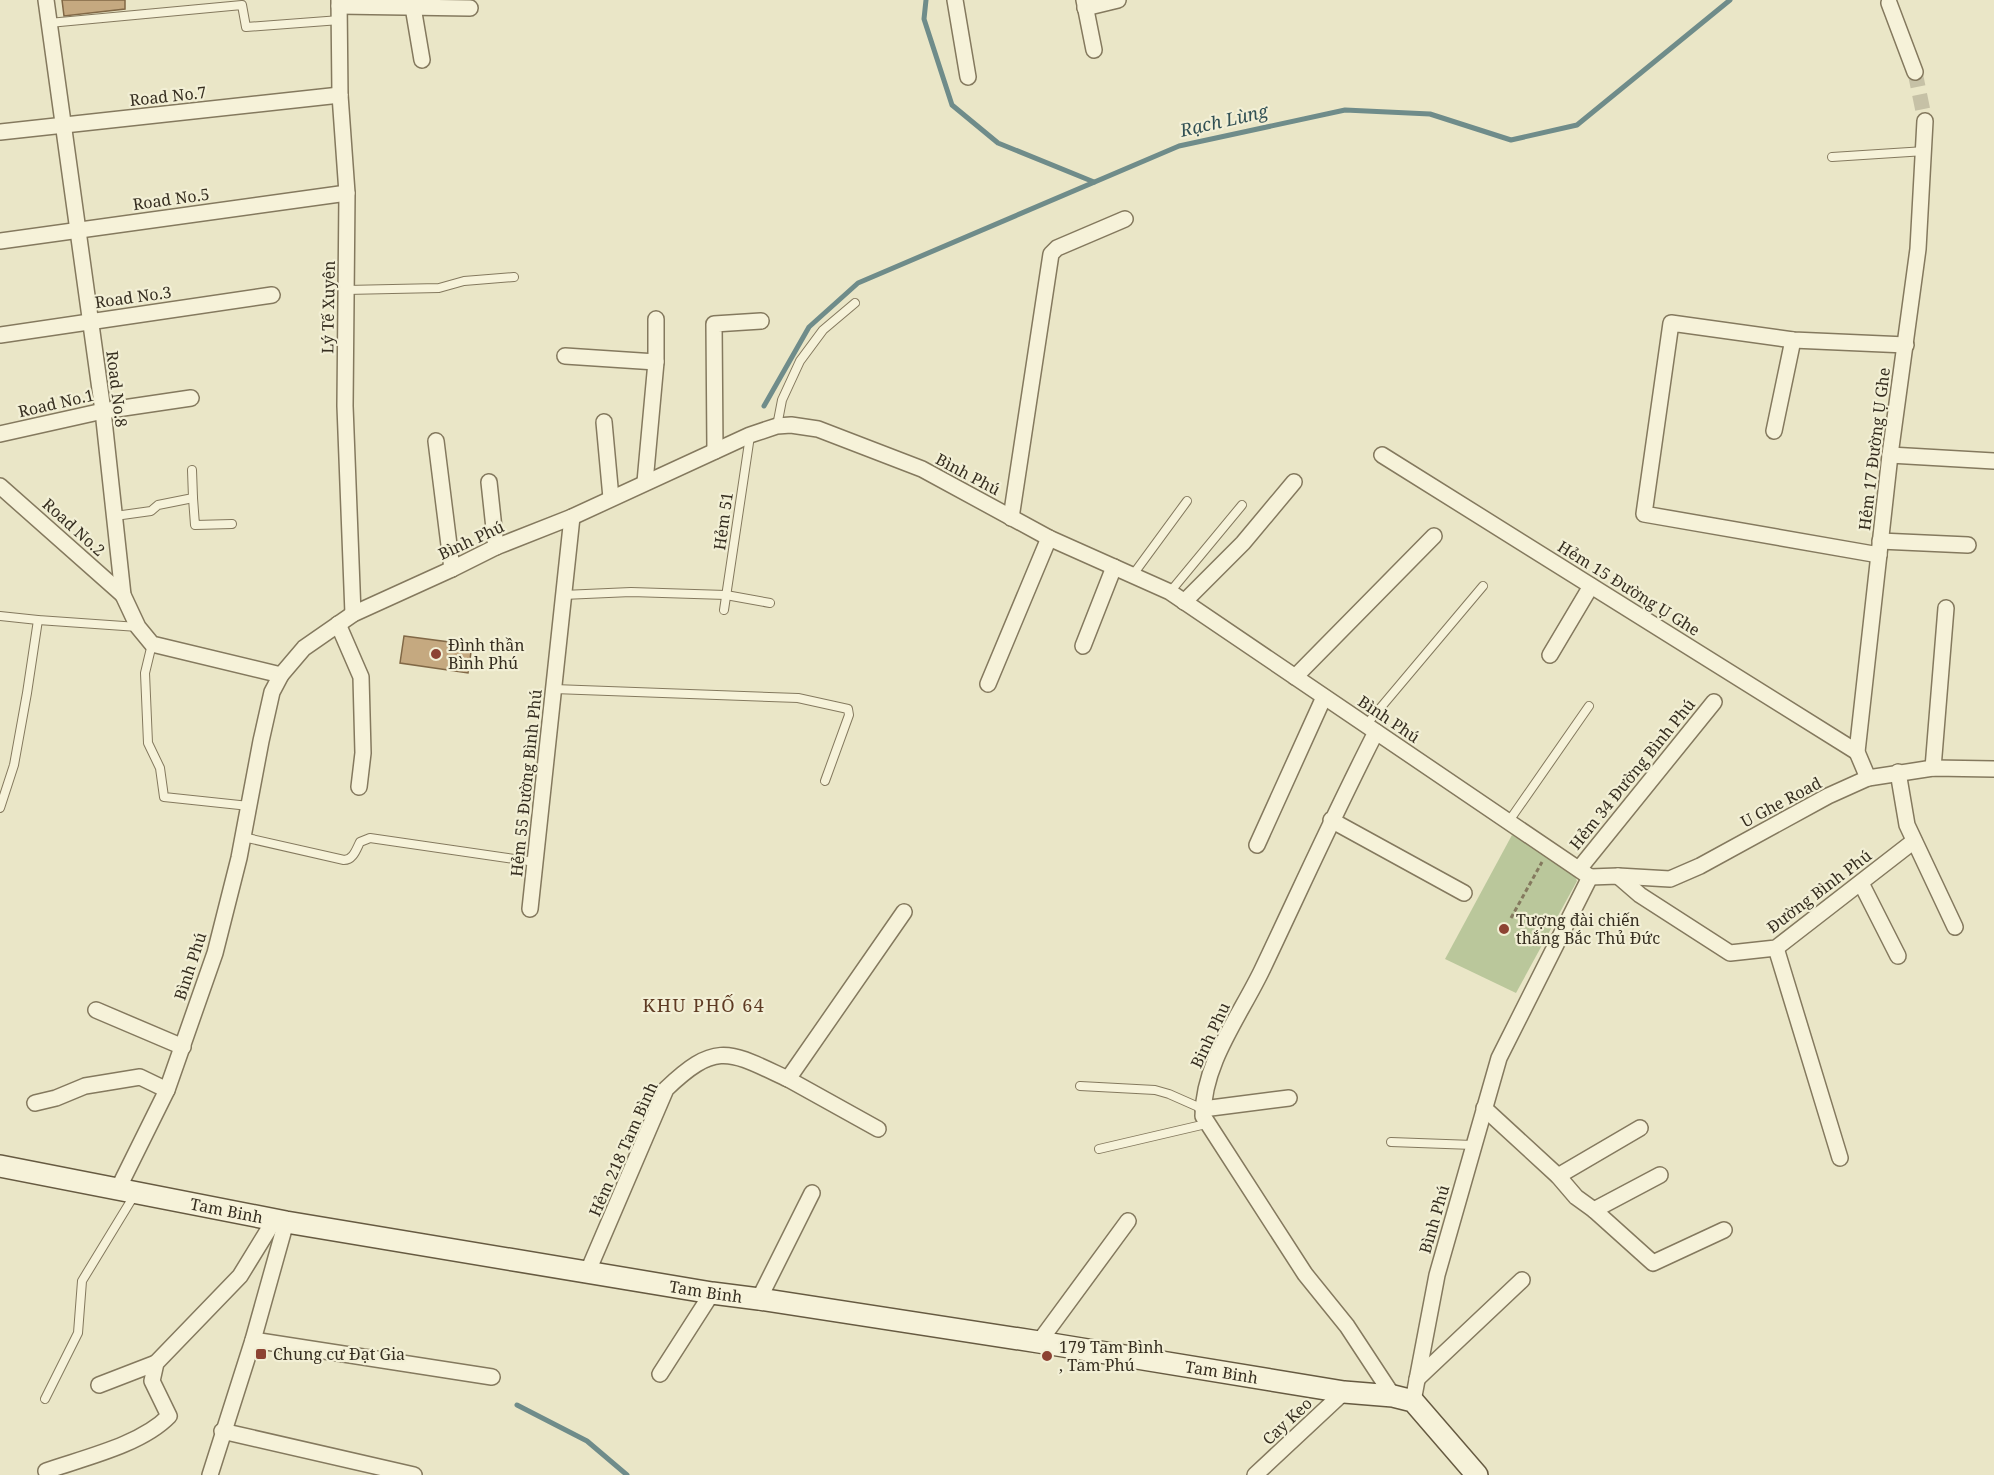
<svg xmlns="http://www.w3.org/2000/svg" width="1994" height="1475" font-family="'Noto Serif',serif">
<style>
.green{fill:#bac79b}
.lines{fill:none;stroke-linecap:round;stroke-linejoin:round}
.stream{stroke:#6f8c8a;stroke-width:5}
.building{fill:#c5a980;stroke:#816846;stroke-width:1.5}
.minor-tunnel{stroke:#c6c1a6;stroke-width:15;stroke-dasharray:15 8;stroke-linecap:butt}
.service-casing{stroke:#84795e;stroke-width:10}
.minor-casing{stroke:#84795e;stroke-width:18}
.secondary-casing{stroke:#665a41;stroke-width:24}
.path{stroke:#84795e;stroke-width:3;stroke-dasharray:4.5 3;stroke-linecap:butt}
.service{stroke:#f6f2d9;stroke-width:8}
.minor{stroke:#f6f2d9;stroke-width:15}
.secondary{stroke:#f6f2d9;stroke-width:21}
.poi-dot{fill:#8d4333;stroke:#f2efd5;stroke-width:2}
.labels{text-anchor:middle;stroke-width:4.5;stroke-linejoin:round;paint-order:stroke}
.street-label{font-size:16px;fill:#362e20;stroke:#f2efd5}
.poi-label{font-size:16px;fill:#362e20;stroke:#f2efd5;text-anchor:start}
.water-label{font-size:18px;font-style:italic;fill:#315054;stroke:#f2efd5}
.neighbourhood-label{font-size:18px;letter-spacing:1.5px;fill:#5e3b23;stroke:#f2efd5}
</style>
<rect width="100%" height="100%" fill="#eae6c7"/>
<path class="green" d="M1512,835L1574,874L1577,881L1516,993L1445,959Z"/>
<g class="lines">
<g class="stream">
<path d="M926,0L924,19L952,105L998,143L1094,182"/>
<path d="M764,406L809,327L858,283L1179,146L1345,110L1430,114L1511,140L1577,125L1730,0"/>
<path d="M517,1405L587,1441L627,1475"/>
</g>
</g>
<g class="building">
<path d="M62,0H125V9L64,16Z"/>
<path d="M404,636L472,645L468,673L400,663Z"/>
</g>
<g class="lines">
<path class="minor-tunnel" d="M1915,72L1925,121"/>
<g class="service-casing">
<g id="service">
<path d="M49,23L242,5L246,27L340,20"/>
<path d="M1832,157L1925,151"/>
<path d="M346,290L439,288L464,281L514,277"/>
<path d="M777,426L782,400L800,361L823,330L855,303"/>
<path d="M193,498L195,525L232,524"/>
<path d="M115,516L151,511L158,505L193,498L192,470"/>
<path d="M1132,576L1187,501"/>
<path d="M1170,592L1242,505"/>
<path d="M563,595L631,592L726,595L770,603"/>
<path d="M724,610L750,436"/>
<path d="M0,616L38,620L138,627"/>
<path d="M152,644L145,673L148,743L160,768L164,797L249,806"/>
<path d="M554,689L798,698L848,709L849,715L825,781"/>
<path d="M1366,725L1483,586"/>
<path d="M0,808L14,765L27,693L38,620"/>
<path d="M1509,821L1589,706"/>
<path d="M243,837L344,860C353,860 356,850 360,842L370,838L535,862"/>
<path d="M1080,1086L1155,1090L1169,1094L1203,1109"/>
<path d="M1391,1142L1473,1145"/>
<path d="M1099,1149L1206,1124"/>
<path d="M45,1399L78,1333L82,1281L135,1194"/>
</g>
</g>
<g class="minor-casing">
<g id="minor">
<path d="M46,0L103,411L123,595L138,627L152,644L281,675"/>
<path d="M339,0L340,95L347,193L345,406L353,614"/>
<path d="M955,0L968,77"/>
<path d="M1084,0L1094,50"/>
<path d="M1889,3L1915,72"/>
<path d="M339,6L470,8"/>
<path d="M413,7L422,60"/>
<path d="M1085,8L1118,0"/>
<path d="M0,132L340,95"/>
<path d="M0,241L347,193"/>
<path d="M0,335L272,295"/>
<path d="M565,356L656,362"/>
<path d="M604,422L611,498"/>
<path d="M1774,431L1793,340"/>
<path d="M0,434L103,411L191,398"/>
<path d="M436,441L452,569"/>
<path d="M715,451L714,324L761,321"/>
<path d="M1382,455L1857,752"/>
<path d="M1890,455L1994,461"/>
<path d="M489,482L496,547"/>
<path d="M645,482L656,362V319"/>
<path d="M0,486L123,595"/>
<path d="M1011,518L1051,254L1057,248L1125,219"/>
<path d="M1880,541L1968,545"/>
<path d="M1879,555L1644,514L1671,323L1793,340L1906,345"/>
<path d="M1184,602L1243,543L1294,482"/>
<path d="M338,624L361,677L363,753L359,787"/>
<path d="M1083,646L1114,567"/>
<path d="M1550,655L1591,586"/>
<path d="M1295,677L1434,536"/>
<path d="M988,684L1049,538"/>
<path d="M1376,732C1336,810 1300,890 1262,970C1240,1016 1203,1063 1203,1116L1305,1274L1347,1326L1393,1396"/>
<path d="M1933,768L1946,608"/>
<path d="M1898,772L1907,825L1955,927"/>
<path d="M1868,778L1857,752L1890,455L1918,249L1925,121"/>
<path d="M1331,820L1464,893"/>
<path d="M1257,845L1324,697"/>
<path d="M1579,869L1714,702"/>
<path d="M1618,876L1640,895L1730,953L1776,948L1914,841"/>
<path d="M1590,877L1618,876L1670,879L1700,866L1828,796L1868,778L1933,768L1994,769"/>
<path d="M1861,883L1898,956"/>
<path d="M530,909L572,517"/>
<path d="M1776,948L1840,1158"/>
<path d="M96,1010L183,1047"/>
<path d="M788,1079L878,1129"/>
<path d="M35,1103L56,1098L85,1086L140,1077L167,1090"/>
<path d="M1484,1108L1558,1176L1576,1197L1594,1210L1653,1263L1724,1230"/>
<path d="M1203,1109L1289,1098"/>
<path d="M1558,1176L1640,1128"/>
<path d="M118,1189L167,1090L215,953L239,858L261,741L272,692L281,675L304,648L353,614L452,569L496,547L572,517L750,435L777,426L791,425L818,429L922,469L1049,538L1170,592L1590,877"/>
<path d="M1594,1210L1660,1175"/>
<path d="M588,1271L666,1089C717,1040 730,1052 788,1079L904,912"/>
<path d="M759,1299L812,1193"/>
<path d="M253,1340L492,1377"/>
<path d="M1039,1342L1128,1221"/>
<path d="M660,1374L712,1293"/>
<path d="M1417,1379L1522,1280"/>
<path d="M99,1385L156,1363"/>
<path d="M1413,1401L1437,1275L1499,1058L1590,877"/>
<path d="M222,1431L414,1475"/>
<path d="M46,1471C83,1458 141,1445 169,1416L152,1381L156,1363L240,1276L275,1219"/>
<path d="M210,1475L253,1340L286,1222"/>
<path d="M1255,1475L1344,1392"/>
</g>
</g>
<g class="secondary-casing">
<g id="secondary">
<path id="s1" d="M0,1166L286,1222L712,1293L759,1299L1039,1342L1344,1392L1393,1396L1413,1401L1477,1475"/>
</g>
</g>
<path class="path" d="M1511,918L1542,862"/>
<use href="#service" class="service"/>
<use href="#minor" class="minor"/>
<use href="#secondary" class="secondary"/>
</g>
<g class="poi-dot">
<circle cx="436" cy="654" r="6"/>
<circle cx="1504" cy="929" r="6"/>
<rect x="255" y="1348" width="12" height="12" rx="3"/>
<circle cx="1047" cy="1356" r="6"/>
</g>
<g class="labels">
<g class="street-label">
<text transform="translate(168 96) rotate(-6)" y="6">Road No.7</text>
<text transform="translate(171 199) rotate(-8)" y="6">Road No.5</text>
<text transform="translate(133 297) rotate(-8)" y="6">Road No.3</text>
<text transform="translate(328 307) rotate(-89)" y="6">Lý Tế Xuyên</text>
<text transform="translate(117 389) rotate(83)" y="6">Road No.8</text>
<text transform="translate(56 403) rotate(-13)" y="6">Road No.1</text>
<text transform="translate(1874 449) rotate(-83)" y="6">Hẻm 17 Đường Ụ Ghe</text>
<text transform="translate(968 474) rotate(28)" y="6">Bình Phú</text>
<text transform="translate(723 521) rotate(-82)" y="6">Hẻm 51</text>
<text transform="translate(74 527) rotate(42)" y="6">Road No.2</text>
<text transform="translate(471 540) rotate(-25)" y="6">Bình Phú</text>
<text transform="translate(1629 588) rotate(32)" y="6">Hẻm 15 Đường Ụ Ghe</text>
<text transform="translate(1389 719) rotate(34)" y="6">Bình Phú</text>
<text transform="translate(1632 774) rotate(-51)" y="6">Hẻm 34 Đường Bình Phú</text>
<text transform="translate(526 783) rotate(-84)" y="6">Hẻm 55 Đường Bình Phú</text>
<text transform="translate(1781 802) rotate(-28)" y="6">U Ghe Road</text>
<text transform="translate(1819 891) rotate(-37)" y="6">Đường Bình Phú</text>
<text transform="translate(190 966) rotate(-72)" y="6">Bình Phú</text>
<text transform="translate(1210 1035) rotate(-65)" y="6">Binh Phu</text>
<text transform="translate(623 1149) rotate(-66)" y="6">Hẻm 218 Tam Bình</text>
<text dy="6" stroke="none"><textPath href="#s1" startOffset="231">Tam Binh</textPath></text>
<text transform="translate(1434 1219) rotate(-74)" y="6">Bình Phú</text>
<text dy="6" stroke="none"><textPath href="#s1" startOffset="717">Tam Binh</textPath></text>
<text dy="6" stroke="none"><textPath href="#s1" startOffset="1239">Tam Binh</textPath></text>
<text transform="translate(1287 1421) rotate(-43)" y="6">Cay Keo</text>
</g>
<g class="poi-label">
<text x="448" y="651">Đình thần<tspan x="448" dy="18">Bình Phú</tspan></text>
<text x="1516" y="926">Tượng đài chiến<tspan x="1516" dy="18">thắng Bắc Thủ Đức</tspan></text>
<text x="1059" y="1353">179 Tam Bình<tspan x="1059" dy="18">, Tam Phú</tspan></text>
<text x="273" y="1360">Chung cư Đạt Gia</text>
</g>
<g class="water-label">
<text transform="translate(1224 121) rotate(-13)" y="6">Rạch Lùng</text>
</g>
<g class="neighbourhood-label">
<text x="704" y="1012">KHU PHỐ 64</text>
</g>
</g>
</svg>
